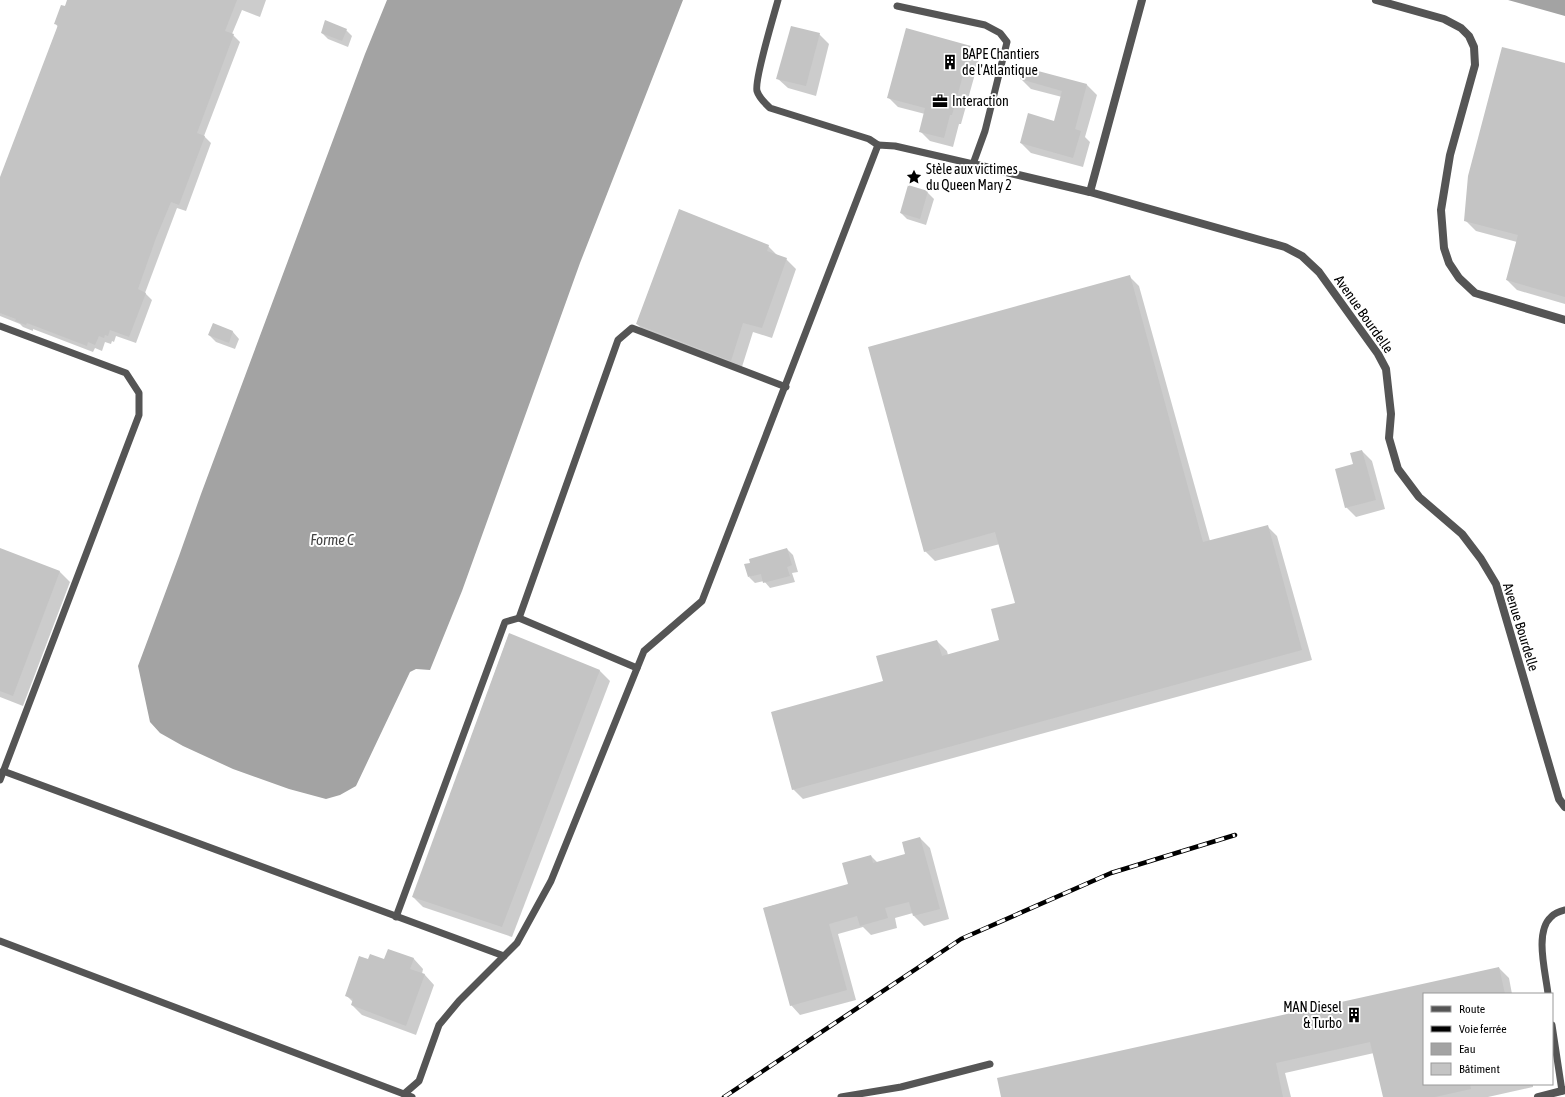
<svg xmlns="http://www.w3.org/2000/svg" width="1565" height="1097" font-family="'Asap Condensed',sans-serif">
<style>
.water{fill:#a3a3a3}
.shadow{fill:#0003}
.building{fill:#c4c4c4}
.lines{fill:none;stroke-linecap:round;stroke-linejoin:round}
.service{stroke:#555;stroke-width:7}
.minor{stroke:#555;stroke-width:8}
.tertiary{stroke:#555;stroke-width:8}
.rail-casing{stroke:#000;stroke-width:4.5}
.rail{stroke:#fff;stroke-width:3;stroke-dasharray:9;stroke-linecap:butt}
.labels{text-anchor:middle;stroke-width:4;stroke-linejoin:round;paint-order:stroke}
.poi-label{font-size:14px;fill:#000;stroke:#fff;text-anchor:start}
.street-label{font-size:14px;fill:#000;stroke:#fff}
.water-label{font-size:15px;font-style:italic;fill:#444;stroke:#fff}
</style>
<rect width="100%" height="100%" fill="#fff"/>
<g class="water">
<path d="M387,0H683L580,263L462,591L430,670L416,669L410,672L356,786L340,795L326,799L289,789L233,769L183,746L160,733L150,722L138,666L179,556L201,494L365,54Z"/>
<path d="M1508,0H1565V16Z"/>
</g>
<g class="shadow">
<path d="M68,0H266L260,17L242,10L232,34L240,42L204,136L211,143L186,211L177,208L163,245L145,293L152,300L136,343L116,336L114,342L112,341L111,344L105,342L102,351L95,348L93,352L33,329V331L23,327L20,324L0,316V180L58,27L55,23L65,7Z"/>
<path d="M346,30L352,36L348,47L328,39L322,33Z"/>
<path d="M819,34L829,44L816,96L788,88L777,78Z"/>
<path d="M970,47L980,56L961,124H959L953,147L930,141L920,131L925,114L898,107L888,97Z"/>
<path d="M1565,64V304L1517,290L1507,280L1517,242L1476,231L1466,221Z"/>
<path d="M1024,68L1087,85L1097,95L1085,137L1090,142L1083,167L1031,153L1021,143L1055,122L1062,97L1031,89L1021,79Z"/>
<path d="M927,192L934,199L926,225L907,219L901,213Z"/>
<path d="M768,246L778,256L786,259L796,269L772,338L753,332L741,370L647,334L637,324Z"/>
<path d="M1129,276L1139,286L1210,541L1267,526L1277,536L1312,660L803,799L793,789L884,682L937,641L947,651L948,655L1001,641L1016,604L1000,544L935,561L925,551Z"/>
<path d="M213,324L233,332L239,339L235,349L216,342L209,335Z"/>
<path d="M1362,451L1372,461L1385,509L1356,517L1346,507L1354,465Z"/>
<path d="M0,549L60,572L70,582L23,706L0,697Z"/>
<path d="M787,549L793,555L798,572L792,573L795,582L770,588L764,581L755,583L749,577Z"/>
<path d="M509,634L600,671L610,681L512,937L423,907L413,897Z"/>
<path d="M920,838L930,848L949,919L924,926L914,916L913,913L895,918L897,928L871,935L863,927L838,934L856,1000L800,1015L791,1005L764,908L849,885L871,856L878,863L906,855Z"/>
<path d="M389,950L414,959L423,969L422,974L425,975L434,985L416,1035L362,1015L352,1005L353,1002L346,995L369,960H385Z"/>
<path d="M1499,968L1509,978L1512,994H1424V1084H1533V1087L1488,1097H1384L1374,1053L1285,1073L1291,1097H1002Z"/>
</g>
<g class="building">
<path d="M67,0H237L225,31L234,34L197,133L205,136L179,205L171,202L156,238L138,289L146,293L129,337L110,330L108,336L105,335L104,338L99,336L95,345L88,342L87,346L27,323L26,325L15,321L16,319L0,313V177L58,25L54,24L61,5L65,6Z"/>
<path d="M325,20L347,29L342,41L321,33Z"/>
<path d="M791,26L820,33L806,86L776,79Z"/>
<path d="M906,28L971,46L952,115H950L944,138L919,132L925,108L887,98Z"/>
<path d="M1502,47L1565,63V297L1506,280L1518,235L1464,221L1468,176Z"/>
<path d="M1023,67L1087,84L1075,129L1081,131L1073,158L1020,143L1028,113L1054,121L1062,91L1020,79Z"/>
<path d="M908,185L928,191L920,219L900,213Z"/>
<path d="M679,209L769,245L767,251L787,258L762,328L743,323L731,361L636,324Z"/>
<path d="M1130,275L1203,542L1268,525L1302,650L792,790L771,712L883,681L876,656L937,640L942,656L999,640L991,609L1015,603L995,532L924,552L868,347Z"/>
<path d="M213,323L233,331L229,343L208,335Z"/>
<path d="M1362,450L1376,500L1345,508L1335,469L1353,464L1350,453Z"/>
<path d="M0,548L60,571L13,696L0,691Z"/>
<path d="M787,548L792,565L787,567L790,576L763,583L761,574L748,577L744,564L750,563L749,559Z"/>
<path d="M509,633L600,670L502,927L412,897Z"/>
<path d="M920,837L940,909L913,916L909,902L885,908L888,918L860,926L857,916L829,924L847,990L790,1006L763,908L848,884L842,863L871,855L873,863L905,854L902,842Z"/>
<path d="M388,949L414,958L410,969L425,974L406,1026L351,1005L353,999L345,996L359,956L368,959L370,954L384,959Z"/>
<path d="M1499,967L1505,994H1424V1084H1470L1471,1089L1435,1097H1383L1370,1042L1276,1063L1283,1097H1001L997,1078Z"/>
</g>
<g class="lines">
<g class="service">
<path d="M778,0C774,15 754,80 757,91C759,98 765,103 770,108L869,139L878,145"/>
<path d="M0,326L126,373L139,393V415L0,780"/>
<path d="M519,618L618,340L632,328L786,387"/>
<path d="M3,771L504,956"/>
<path d="M396,917L505,622L519,618L637,668"/>
<path d="M0,941L404,1094L419,1081L439,1025L459,1001L517,943L551,881L644,651L702,601L878,145L895,146L973,164L985,131L1007,42L1000,33L985,25L897,6"/>
<path d="M1548,994C1546,974 1534,932 1551,917C1554,914 1561,911 1565,910"/>
<path d="M1552,1025L1562,1091"/>
<path d="M404,1094L412,1097"/>
<path d="M841,1097L901,1087L990,1064"/>
</g>
<g class="minor">
<path d="M1376,0L1444,19L1461,28L1469,36L1474,47L1475,65L1450,155L1441,210L1444,248L1449,263L1459,278L1475,293L1565,320"/>
<path d="M973,164L1090,192L1285,247L1302,256L1319,272L1378,354L1386,369L1391,414L1389,438L1398,469L1419,497L1462,534L1481,559L1496,584L1559,799L1565,807"/>
<path d="M1090,192L1142,0"/>
</g>
<path class="tertiary" d="M1538,1097L1565,1090"/>
<g class="rail-casing">
<path id="rail" d="M724,1097L961,939L1111,873L1235,835"/>
</g>
<use href="#rail" class="rail"/>
</g>
<defs>
<g id="building-bare" transform="scale(1.2)"><path d="M-4-6H4V6H1V3H-1V6H-4ZM-2.5-4.3h1.7v1.8h-1.7ZM.8-4.3h1.7v1.8H.8ZM-2.5-1h1.7V.8h-1.7ZM.8-1h1.7V.8H.8Z" fill="#000" stroke="#fff" stroke-width="2.5" paint-order="stroke"/></g>
<g id="office-bare" transform="scale(1.2)"><path d="M-6-3h4V-5.5h4V-3h4V5H-6ZM-1-4.5V-3h2v-1.5ZM-6 0V1H6V0Z" fill="#000" stroke="#fff" stroke-width="2.5" paint-order="stroke"/></g>
<g id="sight-bare" transform="scale(1.2)"><path d="M0-6L1.8-2.2L6-1.7L2.9 1.2L3.7 5.4L0 3.3L-3.7 5.4L-2.9 1.2L-6-1.7L-1.8-2.2Z" fill="#000" stroke="#fff" stroke-width="2.5" paint-order="stroke"/></g>
</defs>
<g fill-rule="evenodd">
<use href="#building-bare" x="950" y="62"/>
<use href="#office-bare" x="940" y="101"/>
<use href="#sight-bare" x="914" y="177"/>
<use href="#building-bare" x="1354" y="1015"/>
</g>
<g class="labels">
<g class="poi-label">
<text x="962" y="59">BAPE Chantiers<tspan x="962" dy="16">de l'Atlantique</tspan></text>
<text x="952" y="106">Interaction</text>
<text x="926" y="174">Stèle aux victimes<tspan x="926" dy="16">du Queen Mary 2</tspan></text>
<text x="1342" y="1012" text-anchor="end">MAN Diesel<tspan x="1342" dy="16">&amp; Turbo</tspan></text>
</g>
<g class="street-label">
<text transform="translate(1364 314) rotate(55)" y="5">Avenue Bourdelle</text>
<text transform="translate(1521 627) rotate(73)" y="5">Avenue Bourdelle</text>
</g>
<g class="water-label">
<text x="332" y="545">Forme C</text>
</g>
</g>
<rect x="1423" y="993" width="130" height="92" fill="#ffffff" stroke="#999999"/>
<rect x="1431" y="1006" width="20" height="6" fill="#555555" stroke="#999999"/>
<text x="1459" y="1013" font-size="12" fill="#000000">Route</text>
<rect x="1431" y="1026" width="20" height="6" fill="#000000" stroke="#999999"/>
<text x="1459" y="1033" font-size="12" fill="#000000">Voie ferrée</text>
<rect x="1431" y="1043" width="20" height="12" fill="#a3a3a3" stroke="#999999"/>
<text x="1459" y="1053" font-size="12" fill="#000000">Eau</text>
<rect x="1431" y="1063" width="20" height="12" fill="#c4c4c4" stroke="#999999"/>
<text x="1459" y="1073" font-size="12" fill="#000000">Bâtiment</text>
</svg>
